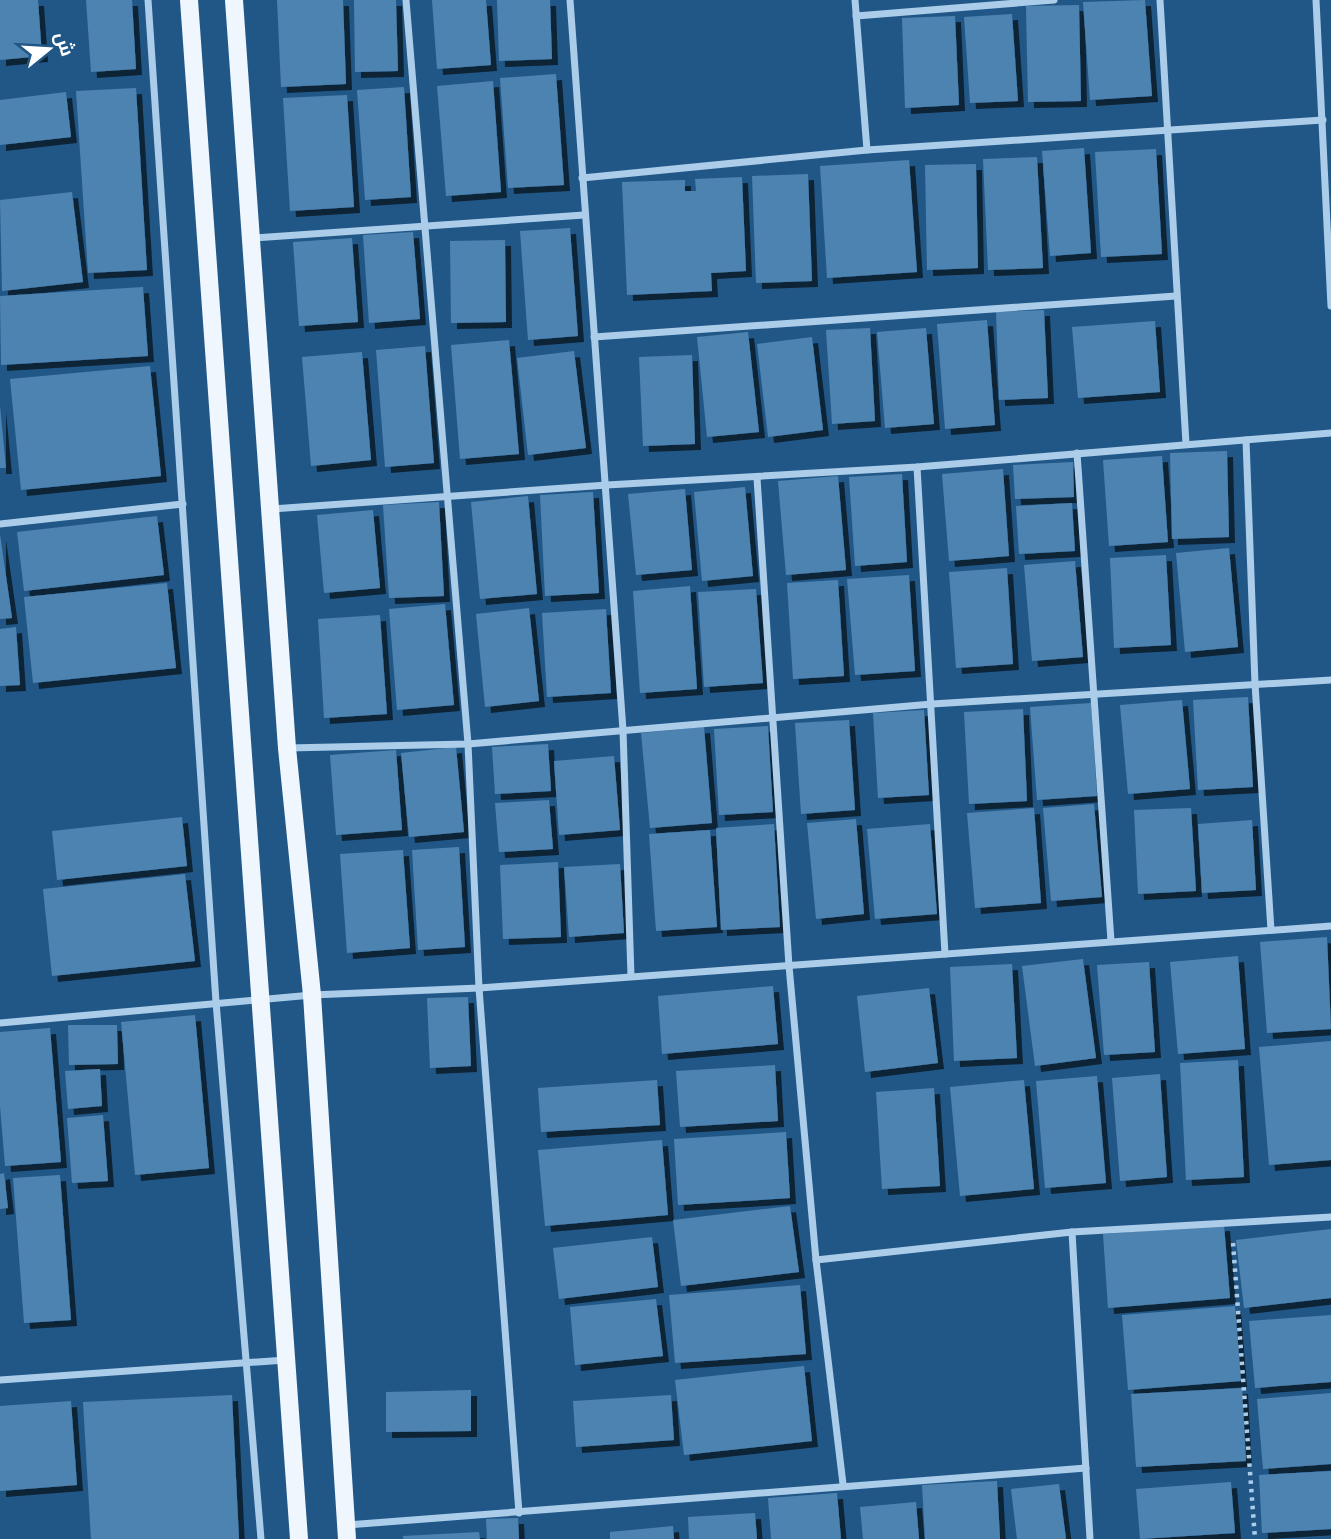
<svg xmlns="http://www.w3.org/2000/svg" width="1331" height="1539" font-family="'Golos Text',Cairo,sans-serif">
<style>
.building{fill:#4e83b1;filter:url(#shadow)}
.lines{fill:none;stroke-linecap:round;stroke-linejoin:round}
.path{stroke:#abcdea;stroke-width:4.5;stroke-dasharray:3.5 5;stroke-linecap:butt}
.minor{stroke:#abcdea;stroke-width:7}
.primary{stroke:#eff6fe;stroke-width:18}
</style>
<defs>
<filter id="shadow"><feDropShadow dx="6" dy="6" stdDeviation="0" flood-color="#0009"/></filter>
</defs>
<rect width="100%" height="100%" fill="#215787"/>
<g class="building">
<path d="M0,0H38L42,56L0,60Z"/>
<path d="M86,0H132L136,69L91,72Z"/>
<path d="M277,0H343L346,84L281,87Z"/>
<path d="M354,0H396L398,71L355,72Z"/>
<path d="M432,0H486L491,65L437,69Z"/>
<path d="M497,0H550L552,59L499,61Z"/>
<path d="M1145,0L1152,96L1090,100L1083,2Z"/>
<path d="M1079,5L1081,101L1028,102L1026,6Z"/>
<path d="M1012,14L1018,101L970,103L964,17Z"/>
<path d="M955,16L959,105L905,108L902,18Z"/>
<path d="M556,74L564,185L508,188L500,78Z"/>
<path d="M493,81L501,192L446,196L437,86Z"/>
<path d="M404,87L411,197L365,200L357,90Z"/>
<path d="M136,88L147,270L88,273L76,91Z"/>
<path d="M66,92L71,137L0,145V100Z"/>
<path d="M347,95L354,207L290,211L283,98Z"/>
<path d="M1084,148L1091,253L1050,256L1042,151Z"/>
<path d="M1156,149L1162,254L1101,257L1095,152Z"/>
<path d="M1037,157L1043,268L988,270L983,159Z"/>
<path d="M909,160L917,272L827,278L820,166Z"/>
<path d="M976,164L978,268L927,270L925,165Z"/>
<path d="M808,174L812,281L756,283L752,176Z"/>
<path d="M742,177L746,271L711,273L712,291L627,295L622,182L685,180V191H696L695,179Z"/>
<path d="M72,192L83,282L2,291L0,200Z"/>
<path d="M570,228L578,336L528,340L520,231Z"/>
<path d="M413,232L420,319L369,323L363,235Z"/>
<path d="M352,238L358,322L299,326L293,242Z"/>
<path d="M505,240L506,322L451,323L450,241Z"/>
<path d="M143,287L148,356L1,365L0,296Z"/>
<path d="M1044,310L1048,398L999,400L996,312Z"/>
<path d="M987,320L995,425L945,429L937,324Z"/>
<path d="M1155,321L1160,392L1078,398L1072,327Z"/>
<path d="M870,328L875,421L832,424L826,330Z"/>
<path d="M926,328L934,424L885,428L877,332Z"/>
<path d="M748,332L759,432L707,437L697,337Z"/>
<path d="M812,337L823,430L768,437L757,344Z"/>
<path d="M509,340L519,454L460,459L451,345Z"/>
<path d="M425,346L434,463L385,467L376,350Z"/>
<path d="M574,351L586,448L528,455L517,358Z"/>
<path d="M362,352L371,460L311,466L302,357Z"/>
<path d="M692,355L695,444L643,446L639,357Z"/>
<path d="M150,366L161,476L21,490L10,379Z"/>
<path d="M0,406L6,468H0Z"/>
<path d="M1227,451L1229,537L1172,539L1170,453Z"/>
<path d="M1162,456L1168,542L1109,546L1103,460Z"/>
<path d="M1073,462L1074,497L1015,499L1013,465Z"/>
<path d="M1003,469L1009,556L949,561L942,474Z"/>
<path d="M902,474L907,562L855,566L849,477Z"/>
<path d="M838,476L846,570L786,575L778,481Z"/>
<path d="M745,487L753,576L702,581L694,492Z"/>
<path d="M685,489L692,570L636,575L628,494Z"/>
<path d="M593,492L599,593L545,596L540,495Z"/>
<path d="M528,496L537,594L480,599L471,502Z"/>
<path d="M439,502L444,596L389,598L383,505Z"/>
<path d="M1072,503L1075,551L1019,554L1016,506Z"/>
<path d="M373,510L380,588L324,593L317,515Z"/>
<path d="M157,516L164,575L24,591L17,532Z"/>
<path d="M0,534L12,618L0,619Z"/>
<path d="M1229,548L1238,647L1185,652L1176,553Z"/>
<path d="M1166,555L1171,645L1114,648L1110,558Z"/>
<path d="M1075,561L1083,657L1032,661L1024,565Z"/>
<path d="M1007,568L1013,664L956,668L949,572Z"/>
<path d="M909,575L915,671L855,675L847,579Z"/>
<path d="M838,580L844,676L793,679L787,583Z"/>
<path d="M167,583L176,668L33,683L24,597Z"/>
<path d="M690,586L697,689L640,693L633,591Z"/>
<path d="M756,589L763,683L704,687L698,592Z"/>
<path d="M445,604L454,705L397,710L389,609Z"/>
<path d="M529,608L539,701L485,707L476,614Z"/>
<path d="M606,609L611,693L547,697L542,613Z"/>
<path d="M380,615L387,714L324,718L318,619Z"/>
<path d="M16,627L20,685L0,686V629Z"/>
<path d="M1248,697L1253,787L1198,790L1193,700Z"/>
<path d="M1182,700L1190,789L1128,794L1120,705Z"/>
<path d="M1091,703L1097,796L1037,800L1030,707Z"/>
<path d="M1023,709L1027,801L969,804L964,712Z"/>
<path d="M924,710L929,795L878,798L873,713Z"/>
<path d="M849,720L855,810L801,814L795,723Z"/>
<path d="M768,726L773,812L719,815L714,729Z"/>
<path d="M704,727L712,823L650,828L641,733Z"/>
<path d="M548,744L551,791L495,794L492,747Z"/>
<path d="M456,747L464,832L409,837L401,753Z"/>
<path d="M396,750L402,830L336,835L330,755Z"/>
<path d="M614,756L620,830L559,835L554,761Z"/>
<path d="M549,800L553,849L499,852L495,803Z"/>
<path d="M1094,804L1102,897L1051,901L1043,808Z"/>
<path d="M1034,808L1041,903L975,908L967,813Z"/>
<path d="M1191,808L1196,891L1138,894L1134,810Z"/>
<path d="M182,817L187,866L57,880L52,831Z"/>
<path d="M856,819L864,914L816,919L807,823Z"/>
<path d="M1252,820L1256,890L1202,893L1198,824Z"/>
<path d="M774,824L780,927L721,930L716,828Z"/>
<path d="M930,824L937,914L875,919L867,829Z"/>
<path d="M710,830L717,927L656,931L649,834Z"/>
<path d="M459,847L465,947L418,950L412,850Z"/>
<path d="M403,850L410,948L347,953L340,854Z"/>
<path d="M558,862L561,937L503,939L500,865Z"/>
<path d="M620,864L624,933L569,937L564,867Z"/>
<path d="M185,874L195,961L52,976L43,889Z"/>
<path d="M1327,937L1331,1029L1267,1033L1260,942Z"/>
<path d="M1238,956L1245,1049L1178,1054L1170,962Z"/>
<path d="M1083,959L1096,1058L1035,1066L1022,966Z"/>
<path d="M1149,962L1155,1052L1104,1055L1097,965Z"/>
<path d="M1012,964L1017,1058L954,1061L950,967Z"/>
<path d="M773,986L778,1044L662,1054L658,996Z"/>
<path d="M929,988L938,1063L865,1072L857,996Z"/>
<path d="M468,997L471,1066L430,1068L427,998Z"/>
<path d="M195,1015L209,1168L135,1175L121,1022Z"/>
<path d="M68,1025H117L118,1064L69,1065Z"/>
<path d="M50,1028L61,1162L5,1166L0,1106V1032Z"/>
<path d="M1331,1041V1160L1269,1165L1259,1047Z"/>
<path d="M1238,1060L1244,1177L1186,1180L1180,1063Z"/>
<path d="M775,1065L778,1121L680,1127L676,1071Z"/>
<path d="M100,1069L102,1106L68,1109L65,1071Z"/>
<path d="M1160,1074L1167,1177L1120,1181L1112,1078Z"/>
<path d="M1097,1076L1106,1183L1045,1188L1036,1081Z"/>
<path d="M657,1080L660,1125L541,1132L538,1088Z"/>
<path d="M1024,1080L1034,1189L960,1196L950,1087Z"/>
<path d="M934,1088L940,1186L882,1189L876,1092Z"/>
<path d="M103,1115L108,1181L72,1183L67,1118Z"/>
<path d="M786,1132L790,1198L678,1205L674,1139Z"/>
<path d="M662,1140L668,1215L545,1226L538,1150Z"/>
<path d="M4,1173L8,1208L0,1209V1174Z"/>
<path d="M60,1175L71,1320L24,1323L13,1178Z"/>
<path d="M790,1206L799,1272L681,1286L673,1220Z"/>
<path d="M1224,1225L1230,1298L1108,1308L1103,1234Z"/>
<path d="M1331,1229V1298L1244,1308L1236,1240Z"/>
<path d="M652,1237L658,1287L559,1299L553,1248Z"/>
<path d="M800,1285L806,1354L675,1363L669,1295Z"/>
<path d="M656,1299L663,1356L575,1365L570,1307Z"/>
<path d="M1235,1306L1241,1381L1128,1390L1122,1315Z"/>
<path d="M1331,1315V1382L1255,1388L1249,1321Z"/>
<path d="M804,1366L812,1441L684,1455L675,1380Z"/>
<path d="M1242,1388L1246,1461L1136,1467L1131,1394Z"/>
<path d="M471,1390V1431L386,1432V1392Z"/>
<path d="M1331,1393V1464L1263,1469L1257,1399Z"/>
<path d="M232,1395L239,1539H91L83,1402Z"/>
<path d="M671,1395L674,1440L576,1447L573,1401Z"/>
<path d="M71,1401L77,1485L0,1491V1406Z"/>
<path d="M1331,1471V1529L1262,1533L1259,1475Z"/>
<path d="M997,1481L1000,1539H925L922,1485Z"/>
<path d="M1231,1482L1235,1533L1140,1539L1136,1489Z"/>
<path d="M1059,1484L1066,1539H1017L1011,1489Z"/>
<path d="M837,1493L841,1539H771L768,1498Z"/>
<path d="M916,1502L919,1539H863L860,1507Z"/>
<path d="M755,1513L757,1539H689L688,1517Z"/>
<path d="M518,1518L519,1539H487L486,1519Z"/>
<path d="M673,1526L674,1539H610V1532Z"/>
<path d="M479,1532L480,1539H403V1536Z"/>
</g>
<g class="lines">
<path class="path" d="M1233,1243L1255,1539"/>
<g class="minor">
<path d="M148,0L216,1002L261,1539"/>
<path d="M406,0L468,744L479,988L519,1513"/>
<path d="M570,0L623,730L631,976"/>
<path d="M855,0L867,150"/>
<path d="M1160,0L1186,444"/>
<path d="M1316,0L1331,306"/>
<path d="M856,16L1054,0"/>
<path d="M582,178L867,150L1323,120"/>
<path d="M253,238L584,215"/>
<path d="M594,337L1176,296"/>
<path d="M1246,440L1255,684L1271,930"/>
<path d="M1077,453L1111,941"/>
<path d="M917,467L945,954"/>
<path d="M757,478L789,966L816,1260L843,1484"/>
<path d="M272,509L607,485L917,467L1331,433"/>
<path d="M0,524L183,504"/>
<path d="M288,748L468,744L932,704L1331,680"/>
<path d="M0,1023L312,995L479,988L1331,926"/>
<path d="M1072,1232L1090,1539"/>
<path d="M816,1260L1072,1232L1331,1217"/>
<path d="M0,1380L286,1360"/>
<path d="M347,1525L1086,1468"/>
</g>
<g class="primary">
<path d="M189,0L299,1539"/>
<path d="M234,0L287,748L312,995L347,1539"/>
</g>
</g>
<g transform="translate(49 49) rotate(72)" stroke="#215787" stroke-width="5" paint-order="stroke">
<path d="M0-5L12 26L0 18L-12 26Z" fill="#ffffff"/>
<text y="-10" font-size="19" font-weight="bold" text-anchor="middle" fill="#ffffff">ش</text>
</g>
</svg>
